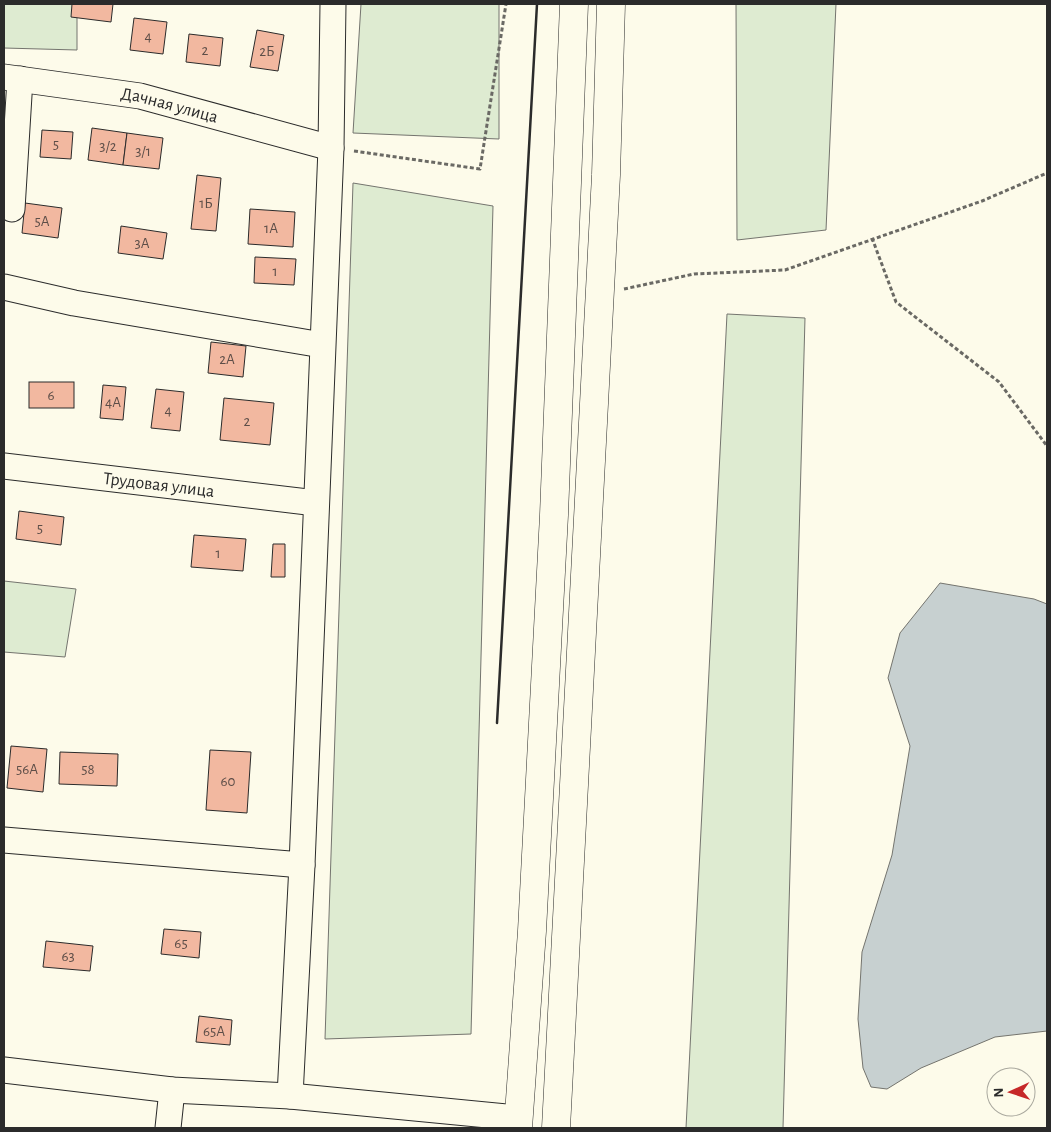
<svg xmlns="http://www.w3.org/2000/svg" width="1051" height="1132" font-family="'Alegreya Sans',sans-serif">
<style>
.green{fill:#deebd1;stroke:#74746e}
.water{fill:#c7d0d0;stroke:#74746e}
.building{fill:#f2b8a0;stroke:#2b2b2b}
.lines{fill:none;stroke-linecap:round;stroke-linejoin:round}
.minor-casing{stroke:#2b2b2b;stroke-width:27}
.major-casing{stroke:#2b2b2b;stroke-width:29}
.path{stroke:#6a6964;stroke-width:3;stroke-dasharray:4 2.5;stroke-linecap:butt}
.minor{stroke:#fdfbea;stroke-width:25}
.major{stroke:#fdfbea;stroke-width:28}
.wall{stroke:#2b2b2b;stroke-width:2.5}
.labels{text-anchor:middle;stroke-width:4;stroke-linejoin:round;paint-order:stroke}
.number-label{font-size:15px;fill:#5d4e48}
.street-label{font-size:18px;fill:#2b2b2b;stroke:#fdfbea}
</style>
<rect width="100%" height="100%" fill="#fdfbea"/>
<g class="green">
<path d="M4,4H77V50L4,48Z"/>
<path d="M361,4H499V139L353,133Z"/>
<path d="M736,4H836L826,230L737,240Z"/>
<path d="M353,183L493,206L471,1034L325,1039Z"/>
<path d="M727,314L805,318L783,1128H686Z"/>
<path d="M4,581L76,589L65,657L4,652Z"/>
</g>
<path class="water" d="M940,583L1034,599L1047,604V1031L995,1037L921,1068L887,1089L871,1087L863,1068L858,1019L862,952L892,855L910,746L888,678L900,633Z"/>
<g class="building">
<path d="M72,4H113L111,22L71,17Z"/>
<path d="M134,18L167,22L163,54L130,50Z"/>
<path d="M257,30L284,35L278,71L250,67Z"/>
<path d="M189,34L223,38L220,66L186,62Z"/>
<path d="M92,128L127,133L123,165L88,160Z"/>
<path d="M42,130L73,132L71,159L40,157Z"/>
<path d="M127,133L163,138L159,169L123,165Z"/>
<path d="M197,175L221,178L216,231L191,229Z"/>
<path d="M25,203L62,208L58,238L22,233Z"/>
<path d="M250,209L295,212L293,247L248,244Z"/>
<path d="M121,226L167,233L163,259L118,253Z"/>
<path d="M255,257L296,259L294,285L254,283Z"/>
<path d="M211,342L246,346L243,377L208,373Z"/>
<rect x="29" y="382" width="45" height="26"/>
<path d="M103,385L126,387L123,420L100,418Z"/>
<path d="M156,389L184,392L180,431L151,428Z"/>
<path d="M224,398L274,403L270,445L220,440Z"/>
<path d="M19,511L64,517L61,545L16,539Z"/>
<path d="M194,535L246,539L243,571L191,567Z"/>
<path d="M273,544H285V577H271Z"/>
<path d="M11,746L47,749L43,792L7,788Z"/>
<path d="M210,750L251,752L247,813L206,810Z"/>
<path d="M60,752L118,754L117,786L59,784Z"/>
<path d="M164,929L201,932L199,958L161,954Z"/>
<path d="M46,941L93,946L90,971L43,967Z"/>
<path d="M199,1016L232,1020L230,1045L196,1042Z"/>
</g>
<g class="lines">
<g class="minor-casing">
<g id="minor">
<path id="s1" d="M4,77L140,96L331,148"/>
<path d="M12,209L20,79"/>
<path d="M4,287L74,303L322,345"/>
<path id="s2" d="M4,466L316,503"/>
<path d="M4,840L302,865L331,148L333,4"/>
<path d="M4,1070L172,1090L290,1096L518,1118"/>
<path d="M290,1096L302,865"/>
<path d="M168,1128L172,1090"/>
</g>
</g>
<g class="major-casing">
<g id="major">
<path d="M518,1128L532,931L554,515L574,4"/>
<path d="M556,1128L606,175L611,4"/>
</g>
</g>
<g class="path">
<path d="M354,151L480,169L506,4"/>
<path d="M872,238L896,302L999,382L1047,446"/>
<path d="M624,289L694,274L785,270L982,201L1047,173"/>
</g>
<use href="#minor" class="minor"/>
<use href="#major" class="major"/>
<path class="wall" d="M497,723L537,4"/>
</g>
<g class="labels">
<g class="number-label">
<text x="148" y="41">4</text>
<text x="205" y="55">2</text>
<text x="267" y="56">2Б</text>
<text x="56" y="149">5</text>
<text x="108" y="151">3/2</text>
<text x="143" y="156">3/1</text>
<text x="206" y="208">1Б</text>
<text x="42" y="226">5А</text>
<text x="271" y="233">1А</text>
<text x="142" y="248">3А</text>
<text x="275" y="276">1</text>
<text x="227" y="364">2А</text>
<text x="51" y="400">6</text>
<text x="113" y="407">4А</text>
<text x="168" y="415">4</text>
<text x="247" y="426">2</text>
<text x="40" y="533">5</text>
<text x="218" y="558">1</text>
<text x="27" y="774">56А</text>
<text x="88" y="774">58</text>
<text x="228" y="786">60</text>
<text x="181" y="948">65</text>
<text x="68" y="961">63</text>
<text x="214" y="1036">65А</text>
</g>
<g class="street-label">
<text dy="6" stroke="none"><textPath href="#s1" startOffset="168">Дачная улица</textPath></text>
<text dy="6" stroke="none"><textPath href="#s2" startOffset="156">Трудовая улица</textPath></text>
</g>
</g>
<rect width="1051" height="1132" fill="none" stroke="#2b2b2b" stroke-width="10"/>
<g transform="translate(1011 1092) rotate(267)"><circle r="24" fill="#fdfbea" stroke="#a9a89e"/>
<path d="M0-4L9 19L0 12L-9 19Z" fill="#c62828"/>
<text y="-8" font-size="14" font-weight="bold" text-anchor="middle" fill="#2b2b2b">N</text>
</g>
</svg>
